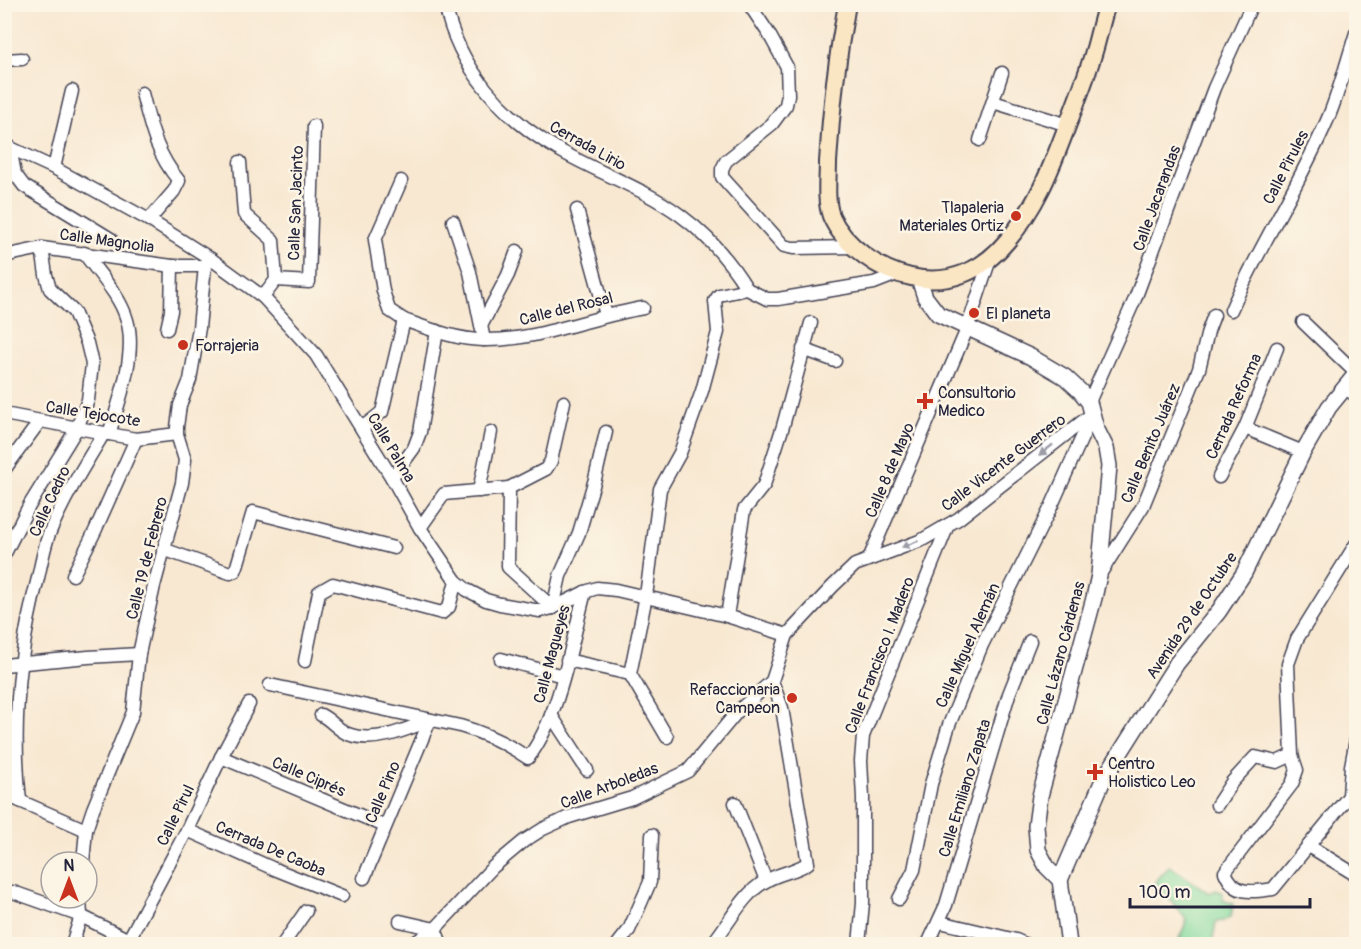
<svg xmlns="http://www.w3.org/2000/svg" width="1361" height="949" font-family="Pangolin,sans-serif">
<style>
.green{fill:#83da9e;stroke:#527e6c;stroke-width:1.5}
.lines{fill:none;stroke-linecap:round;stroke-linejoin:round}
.minor-casing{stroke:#424052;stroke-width:15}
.tertiary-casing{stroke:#424052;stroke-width:18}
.secondary-casing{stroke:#424052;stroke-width:20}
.minor{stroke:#fff;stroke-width:12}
.tertiary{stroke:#fff;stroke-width:15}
.secondary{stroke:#fbe6c4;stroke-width:16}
.oneway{fill:#9c9ca7}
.poi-dot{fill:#c8321e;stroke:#fcf5e5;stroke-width:2}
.labels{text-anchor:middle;stroke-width:5;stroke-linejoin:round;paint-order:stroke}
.street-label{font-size:16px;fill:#22223b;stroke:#fcf5e5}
.poi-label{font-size:16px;fill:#22223b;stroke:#fcf5e5;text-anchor:start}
</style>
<rect width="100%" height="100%" fill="#fcf5e5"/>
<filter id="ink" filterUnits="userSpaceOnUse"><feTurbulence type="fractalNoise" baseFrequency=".0167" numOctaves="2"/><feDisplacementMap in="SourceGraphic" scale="12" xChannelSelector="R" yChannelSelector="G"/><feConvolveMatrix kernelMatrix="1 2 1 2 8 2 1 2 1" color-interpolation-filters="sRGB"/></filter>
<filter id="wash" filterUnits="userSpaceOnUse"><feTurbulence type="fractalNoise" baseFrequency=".008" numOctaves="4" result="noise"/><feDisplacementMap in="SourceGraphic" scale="24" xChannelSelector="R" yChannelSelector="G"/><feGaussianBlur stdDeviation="1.35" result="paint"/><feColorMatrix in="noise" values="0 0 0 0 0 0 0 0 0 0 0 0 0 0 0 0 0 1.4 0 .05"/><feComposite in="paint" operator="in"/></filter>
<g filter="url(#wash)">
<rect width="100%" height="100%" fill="#f8e8d2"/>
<path class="green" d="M1170,866L1209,893L1217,890L1223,893V900L1233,904L1231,917L1223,921L1216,922L1212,944H1201L1179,939L1187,920L1155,882Z"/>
</g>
<g filter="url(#ink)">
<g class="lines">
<g class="minor-casing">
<g id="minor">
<path d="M445,4C458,68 504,119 559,150C599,173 643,188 680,215C706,234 730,261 747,289"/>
<path d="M749,4L769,34L787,67L788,95L786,105L772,124L726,161L722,169V177L784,246L793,248L856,247"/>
<path d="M4,60L22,59"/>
<path d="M142,93C151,128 156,153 179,181L174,191L149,220"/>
<path d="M993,102L1068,125"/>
<path d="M980,140L1002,73"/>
<path d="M4,145L54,168L149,220L211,259L263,297L316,355L392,478L420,528L456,581L467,590L486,600L500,604L540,611L553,608L585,592L597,588L616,590L727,616L787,635"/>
<path d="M10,147L15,174L24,186L111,239"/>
<path d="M240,162L244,214L273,240L276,280L263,297"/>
<path d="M54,168L72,91"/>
<path d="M401,181L375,240L383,291L389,310L404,320"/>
<path d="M577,210L606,315"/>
<path d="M453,221L470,272L484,340"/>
<path d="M84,253C98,273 120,295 127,320C137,354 119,402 109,434"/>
<path d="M4,256L42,248L172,266H205"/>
<path d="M276,280L309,282L314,126"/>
<path d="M1231,310C1260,244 1301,183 1329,116C1340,89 1347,61 1356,33"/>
<path d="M1303,322L1356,373"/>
<path d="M481,326L508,275L517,251"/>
<path d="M167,329L171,311L172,266"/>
<path d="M803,349L835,361"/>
<path d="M1345,387L1356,396"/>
<path d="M1089,402L1135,299L1214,88L1252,4"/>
<path d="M4,414L136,439L177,434"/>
<path d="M362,428L382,412L404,320C429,329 457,340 484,340C538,341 590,317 643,308"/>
<path d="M1245,428L1303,452"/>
<path d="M4,470L40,421"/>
<path d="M1219,477L1245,428L1277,348"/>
<path d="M392,478L414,448L420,432L437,331"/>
<path d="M479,491L491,432"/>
<path d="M420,528L444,494L509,488"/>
<path d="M1356,544L1297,639L1288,664L1292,755L1297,770L1292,784L1225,872C1235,896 1251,892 1273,889L1349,796L1351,766L1356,740"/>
<path d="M163,549L230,573L235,571L237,566L253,512L394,548"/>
<path d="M4,555L29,506L77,428L88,400L92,364L87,343L74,312L50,289L46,275L42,248"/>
<path d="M869,559L967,329L990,259"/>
<path d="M1100,574L1143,506L1199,369L1208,331L1214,315"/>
<path d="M73,575L95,531L136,439"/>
<path d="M553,608L508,567L509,488L546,469L551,461L564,402"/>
<path d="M553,608L560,576L579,533L595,479L606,432"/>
<path d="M727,616L744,510L764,485L783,426L811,323"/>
<path d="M501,659L563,676"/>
<path d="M567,660L630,674"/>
<path d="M305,661L319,592L333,584L442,613L449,607L456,581"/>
<path d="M4,665L88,657L139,654"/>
<path d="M270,685L460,726C485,733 506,743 528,758C560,716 571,644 585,592"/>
<path d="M321,715C331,720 338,730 348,734C374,744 406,730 430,720"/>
<path d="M551,715L587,770"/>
<path d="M667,737L630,674L646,596L660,489L680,453L702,391L718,332L715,301L719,295L747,289L767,299H778L874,283L897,274"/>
<path d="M221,757L385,826"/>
<path d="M4,794L86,830"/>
<path d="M20,801C12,727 19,650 38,578C41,564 44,548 49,534C64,498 84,466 104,433"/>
<path d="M735,803L766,881"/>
<path d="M1217,805L1232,782L1255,757L1277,762L1292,755"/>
<path d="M187,830L272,868L342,896"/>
<path d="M1309,846L1356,875"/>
<path d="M83,862L86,830L93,809L133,712L139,654L154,586L182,483L185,460L177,434V427L180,405L190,380L199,328L205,266L211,259"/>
<path d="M364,878L430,720"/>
<path d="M4,895L13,892L81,916L137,944"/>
<path d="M899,899L914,870L931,784L949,725L982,645L1052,505L1092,415"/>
<path d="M400,921L435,929"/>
<path d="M940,922L1016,940L1025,944"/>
<path d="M435,929L441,944"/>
<path d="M129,939L187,830L221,757L249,704"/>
<path d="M72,944L81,916L80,898"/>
<path d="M283,944L306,911"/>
<path d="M413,944L435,929L493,867L524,841L543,829L569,817L632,798L688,771L737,712L772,681L787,635L833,586L855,565L922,540L958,519L1092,414"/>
<path d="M618,944L629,930L650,882L652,835"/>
<path d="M712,944C729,924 742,895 764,882C778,873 795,872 808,863L782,708L772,681"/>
<path d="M859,944L863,903V798L861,761L863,736L948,525"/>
<path d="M928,944L946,905L1009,694L1030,641"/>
</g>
</g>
<g class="tertiary-casing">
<g id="tertiary">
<path d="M919,279L925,297L938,314L1031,357L1065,377L1080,391L1089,402L1096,428L1106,448L1109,466L1099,575L1094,598L1040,796L1036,826L1038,850L1047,867L1060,880L1069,944"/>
<path d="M1060,880L1103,780L1177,663L1219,611L1244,573L1303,452L1329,407L1356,374"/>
</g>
</g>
<g class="secondary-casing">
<path id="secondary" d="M847,4C837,57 831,109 828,162C828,180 825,199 831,216C844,246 880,271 911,277C950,286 983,270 1007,241C1037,206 1050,171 1066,129C1076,103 1087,76 1095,48C1099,34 1102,19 1107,4"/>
</g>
<use href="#minor" class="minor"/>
<use href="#tertiary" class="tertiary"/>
<use href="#secondary" class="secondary"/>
</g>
<defs><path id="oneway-solid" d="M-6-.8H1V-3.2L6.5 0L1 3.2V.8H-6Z" transform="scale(1.5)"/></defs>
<g class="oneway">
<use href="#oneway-solid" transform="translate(1046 450) rotate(142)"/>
<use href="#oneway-solid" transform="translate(910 544) rotate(159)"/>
</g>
</g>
<g class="poi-dot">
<circle cx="1016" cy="216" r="6"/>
<circle cx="974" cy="313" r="6"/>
<circle cx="183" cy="345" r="6"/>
<path d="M922 392h6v6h6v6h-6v6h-6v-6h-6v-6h6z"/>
<circle cx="792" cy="698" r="6"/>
<path d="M1092 763h6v6h6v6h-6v6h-6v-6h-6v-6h6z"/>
</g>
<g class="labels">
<g class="street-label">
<text transform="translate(588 145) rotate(29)" y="6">Cerrada Lirio</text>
<text transform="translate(1285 167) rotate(-63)" y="6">Calle Pirules</text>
<text transform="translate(1156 198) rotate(-70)" y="6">Calle Jacarandas</text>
<text transform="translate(295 203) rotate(-88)" y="6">Calle San Jacinto</text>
<text transform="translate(107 240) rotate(8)" y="6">Calle Magnolia</text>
<text transform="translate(566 308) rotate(-14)" y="6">Calle del Rosal</text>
<text transform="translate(1233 406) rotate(-66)" y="6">Cerrada Reforma</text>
<text transform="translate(93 413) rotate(9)" y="6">Calle Tejocote</text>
<text transform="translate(1150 443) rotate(-67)" y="6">Calle Benito Juárez</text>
<text transform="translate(392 447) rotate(59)" y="6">Calle Palma</text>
<text transform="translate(1003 462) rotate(-37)" y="6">Calle Vicente Guerrero</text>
<text transform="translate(889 470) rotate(-67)" y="6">Calle 8 de Mayo</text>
<text transform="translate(49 501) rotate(-65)" y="6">Calle Cedro</text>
<text transform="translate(146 558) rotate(-76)" y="6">Calle 19 de Febrero</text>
<text transform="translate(1191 615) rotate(-56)" y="6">Avenida 29 de Octubre</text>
<text transform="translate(967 645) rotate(-66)" y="6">Calle Miguel Alemán</text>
<text transform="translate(1060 653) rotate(-75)" y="6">Calle Lázaro Cárdenas</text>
<text transform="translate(551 654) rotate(-75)" y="6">Calle Magueyes</text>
<text transform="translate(879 655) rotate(-69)" y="6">Calle Francisco I. Madero</text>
<text transform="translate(309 776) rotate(23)" y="6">Calle Ciprés</text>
<text transform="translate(609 785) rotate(-21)" y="6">Calle Arboledas</text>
<text transform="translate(964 788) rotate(-73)" y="6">Calle Emiliano Zapata</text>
<text transform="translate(382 792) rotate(-67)" y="6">Calle Pino</text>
<text transform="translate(175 815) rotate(-64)" y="6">Calle Pirul</text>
<text transform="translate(271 848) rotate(23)" y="6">Cerrada De Caoba</text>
</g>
<g class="poi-label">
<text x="1004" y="213" text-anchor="end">Tlapaleria<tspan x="1004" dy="18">Materiales Ortiz</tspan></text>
<text x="986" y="319">El planeta</text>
<text x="195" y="351">Forrajeria</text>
<text x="938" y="398">Consultorio<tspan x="938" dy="18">Medico</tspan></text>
<text x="780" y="695" text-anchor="end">Refaccionaria<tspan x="780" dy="18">Campeon</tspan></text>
<text x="1108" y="769">Centro<tspan x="1108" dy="18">Holistico Leo</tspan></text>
</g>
</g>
<rect width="1361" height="949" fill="none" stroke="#fcf5e5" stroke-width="24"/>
<g transform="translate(69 880)"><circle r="28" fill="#fcf5e5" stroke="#a5a1a1" stroke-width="1.5"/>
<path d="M0-4.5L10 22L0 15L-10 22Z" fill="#c8321e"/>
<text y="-9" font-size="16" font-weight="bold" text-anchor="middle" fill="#22223b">N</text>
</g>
<path d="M1130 898v9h180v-9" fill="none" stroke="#22223b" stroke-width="3"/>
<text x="1139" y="898" font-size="18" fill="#22223b" stroke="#fcf5e5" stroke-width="4.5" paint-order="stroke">100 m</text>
</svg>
